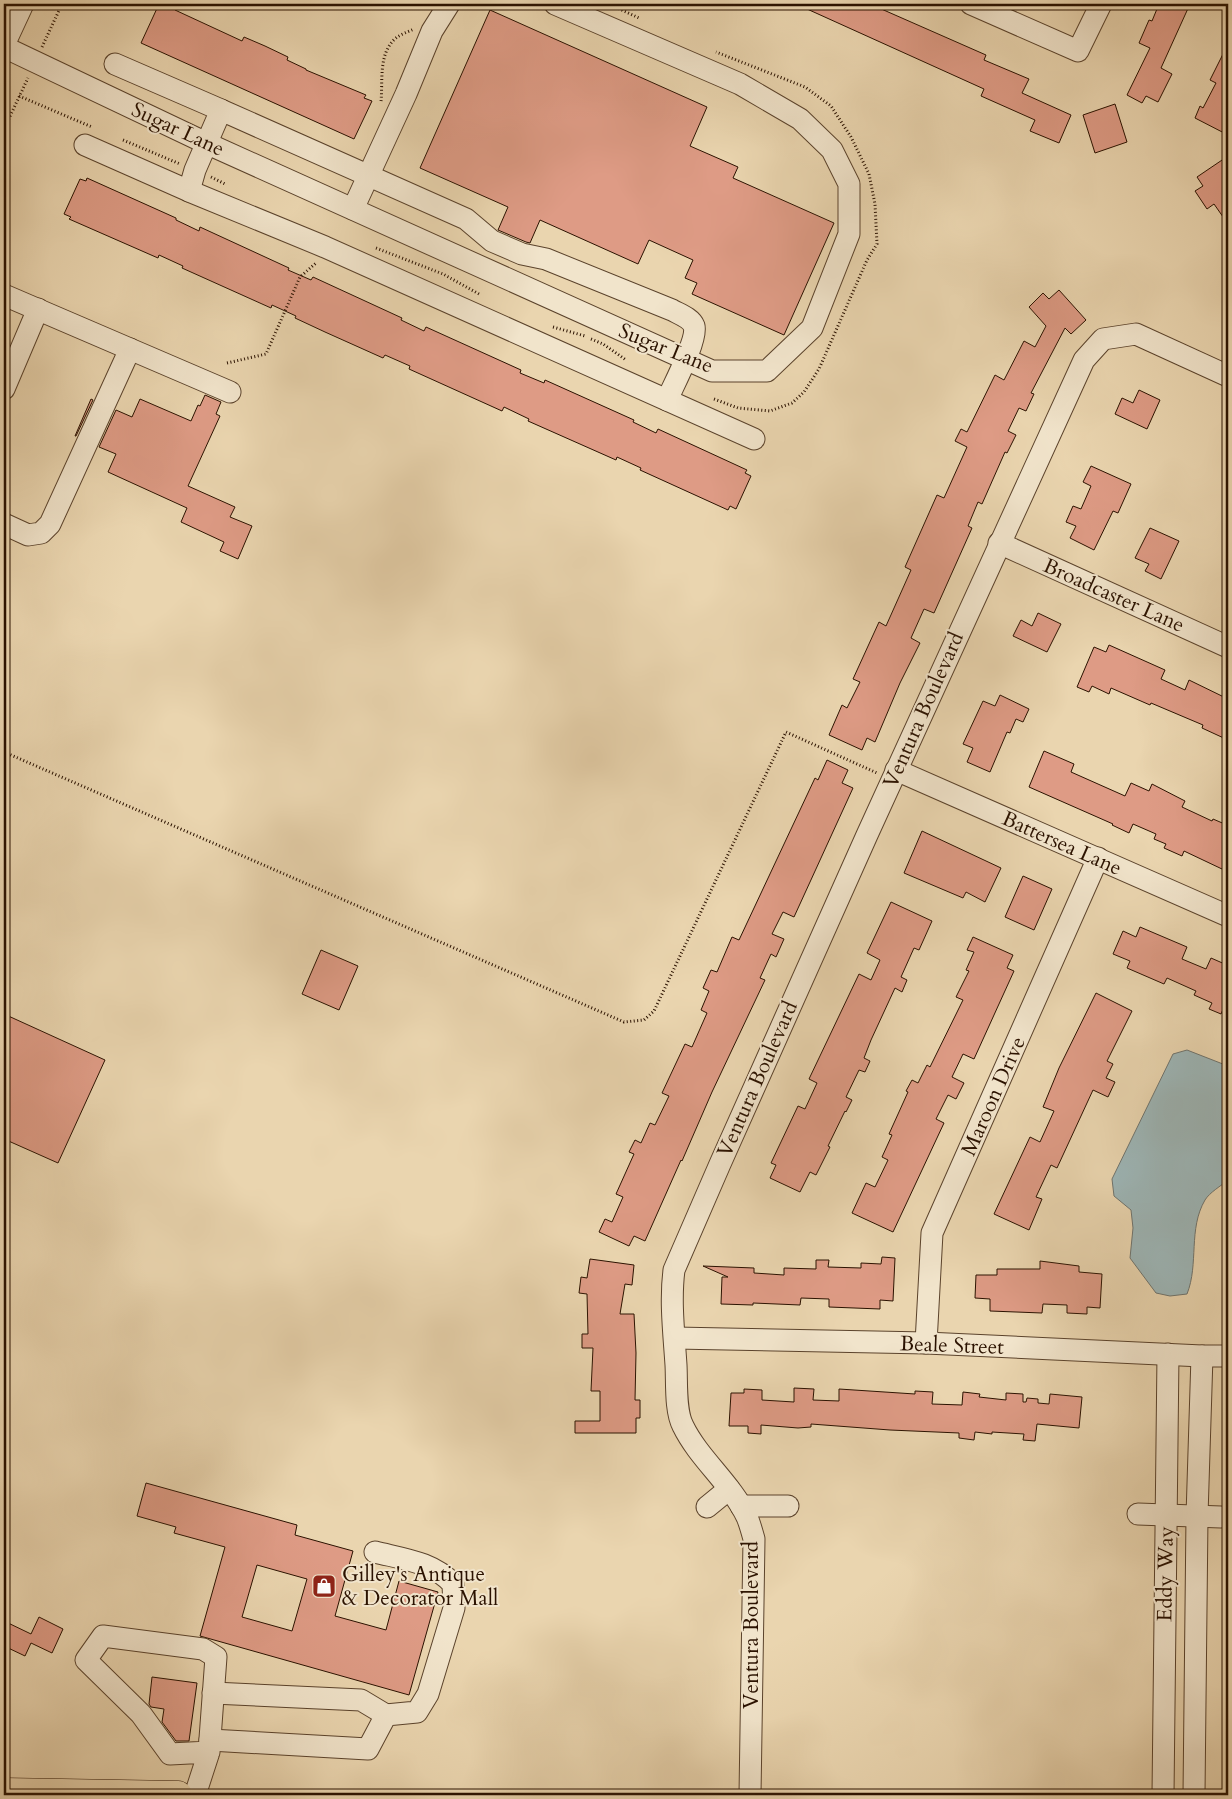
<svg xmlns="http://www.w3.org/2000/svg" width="1232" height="1799" font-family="Cardo,serif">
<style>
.water{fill:#9db6b7;stroke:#6f746e}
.building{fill:#de9b85;stroke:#2b1200;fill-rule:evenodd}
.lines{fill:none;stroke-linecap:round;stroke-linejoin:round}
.minor-casing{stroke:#5b432c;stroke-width:23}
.major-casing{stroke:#2b1200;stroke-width:29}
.path{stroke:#2b1200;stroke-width:3;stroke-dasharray:1 2.5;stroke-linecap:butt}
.minor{stroke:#f1e4cb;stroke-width:21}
.major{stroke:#ead5af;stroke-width:28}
.labels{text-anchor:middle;stroke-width:4;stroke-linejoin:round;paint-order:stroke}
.street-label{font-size:21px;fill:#2b1200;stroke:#f1e4cb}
.poi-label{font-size:21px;fill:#2b1200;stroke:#f1e4cb;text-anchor:start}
</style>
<rect width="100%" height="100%" fill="#ead5af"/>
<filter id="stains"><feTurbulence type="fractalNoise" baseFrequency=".004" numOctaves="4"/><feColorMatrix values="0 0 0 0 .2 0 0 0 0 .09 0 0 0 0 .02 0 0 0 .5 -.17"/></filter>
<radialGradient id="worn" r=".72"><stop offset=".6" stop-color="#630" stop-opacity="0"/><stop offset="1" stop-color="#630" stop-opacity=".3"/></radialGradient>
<path class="water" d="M1187,1050L1228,1066V1180C1221,1186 1210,1192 1205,1200C1188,1229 1199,1264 1187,1294L1170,1296L1156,1293L1130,1258L1133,1228L1131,1210L1114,1196L1112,1179L1173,1054Z"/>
<g class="building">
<path d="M159,4H169L176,7L175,10L242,41L244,37L265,46L288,57L287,60L306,69V70L366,95L364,98L372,101L354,139L141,43Z"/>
<path d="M796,4H870L986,55L984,60L1029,79L1022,93L1071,115L1059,143L1030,131L1035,120L981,96L984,89Z"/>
<path d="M1159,4H1190L1161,68L1172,74L1158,102L1146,96L1142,103L1127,95L1150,48L1139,43L1149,20L1152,21Z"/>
<path d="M490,10L707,107L690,146L738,167L733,178L834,223L784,335L692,294L697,283L685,278L693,260L649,240L638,264L540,220L530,243L526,242L498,230L508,207L420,168Z"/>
<path d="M1228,44V135L1195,118L1200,106L1203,108L1216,83L1210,80Z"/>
<path d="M1115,104L1127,142L1095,153L1083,115Z"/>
<path d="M1228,156V224L1214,204L1207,209L1195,191L1203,186L1197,177Z"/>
<path d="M87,178L176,218V220L199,231L200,227L289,268L288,270L311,280L313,277L402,318L401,320L424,331L426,327L521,370L520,373L544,383L545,380L634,420L633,422L656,433L658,429L747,470L745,473L751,476L736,509L730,506L728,510L640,470L641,468L617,457L616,460L528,421L529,419L504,407L502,411L409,369L410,366L385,355L383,358L325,332L295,318L296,316L272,305L271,308L182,268L183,266L159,255L158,258L69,219L71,217L64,214L80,179L86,181Z"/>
<path d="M1059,290L1086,320L1071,334L1065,328L1031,393L1034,394L1026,411L1019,408L1008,431L1016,435L1007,453L1005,452L982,504L978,502L968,526L972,528L934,613L924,609L911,638L920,643L900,683L875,742L867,738L862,750L829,735L842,705L847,708L860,682L853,679L879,622L886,626L911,570L905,567L937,495L944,498L967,447L955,441L961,429L967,432L995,375L1004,380L1024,341L1035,347L1046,326L1029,307L1043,293L1049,299Z"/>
<path d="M1139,390L1160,400L1147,429L1115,414L1122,398L1133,403Z"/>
<path d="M205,395L221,402L216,414L220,416L188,486L235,507L230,517L252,526L238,559L220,551L224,542L181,522L187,508L108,472L116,454L99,447L116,410L132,417L140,399L191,421L198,405L200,406Z"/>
<path d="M91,399L93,400L76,436H75Z"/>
<path d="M1091,466L1131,484L1118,513L1113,511L1094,550L1070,538L1076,526L1066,522L1073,506L1081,509L1091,486L1083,482Z"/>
<path d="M1150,528L1179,541L1161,579L1145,571L1149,564L1135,558Z"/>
<path d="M1038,613L1061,624L1047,652L1013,636L1021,620L1032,626Z"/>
<path d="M1109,645L1165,670L1161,679L1185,690L1189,680L1228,699V740L1202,728L1203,725L1151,703L1150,705L1111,688L1109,694L1092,686L1089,692L1077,687L1094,647L1106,652Z"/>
<path d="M1000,695L1029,709L1023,722L1016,719L1010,733L1007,732L990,772L967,762L973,748L963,744L983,701L995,706Z"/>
<path d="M1044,751L1074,764L1071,772L1125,796L1131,783L1149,791L1152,784L1185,801L1182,807L1212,821L1213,819L1227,825L1224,832L1228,834V856L1222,869L1184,851L1182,856L1164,848L1166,844L1154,839L1156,834L1133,824L1129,833L1112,825L1113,824L1029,787Z"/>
<path d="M827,760L848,770L842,783L853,788L794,917L783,912L772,934L784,939L776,957L771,954L760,978L765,980L712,1092L682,1161L681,1160L645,1241L634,1236L629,1246L599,1232L605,1219L612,1222L623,1197L616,1194L634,1154L629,1152L635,1140L641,1143L650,1123L655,1125L669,1096L662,1093L685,1044L692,1047L707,1013L701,1010L709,991L703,988L711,970L717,972L732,937L739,940L815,778L818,780Z"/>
<path d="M922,831L1001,868L985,902L966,892L963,898L904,873Z"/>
<path d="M1023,876L1052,889L1034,930L1005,917Z"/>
<path d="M891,902L932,921L919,950L914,948L901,977L907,980L902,992L895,988L871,1040L864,1058L870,1061L865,1072L859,1070L846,1097L852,1100L846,1112L845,1111L828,1146L830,1147L816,1175L810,1172L800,1192L770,1178L776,1165L771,1163L798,1106L805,1109L817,1083L809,1079L859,974L871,980L880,960L867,953Z"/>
<path d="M1140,927L1187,947L1182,959L1206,969L1211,958L1227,965L1223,973L1228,975V998L1221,1014L1209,1009L1212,1003L1194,995L1196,991L1167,978L1164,984L1127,968L1130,961L1113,954L1123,931L1136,937Z"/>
<path d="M973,937L1013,955L1007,968L1014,971L974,1059L963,1054L952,1077L964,1083L956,1099L948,1095L936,1119L944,1123L893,1232L852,1213L866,1183L875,1187L888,1160L882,1157L892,1135L889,1134L908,1092L906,1091L912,1080L918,1083L927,1065L930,1067L963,1000L956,997L969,971L966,970L974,952L967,950Z"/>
<path d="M321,950L358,966L339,1010L302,994Z"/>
<path d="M1096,993L1132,1011L1107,1061L1113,1064L1106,1078L1115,1082L1108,1097L1093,1090L1057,1168L1051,1165L1036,1197L1042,1199L1029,1230L994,1214L1030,1137L1040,1142L1054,1111L1043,1107L1059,1068Z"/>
<path d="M4,1014L105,1060L58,1163L4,1139Z"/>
<path d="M882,1257L895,1258L893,1301L880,1300V1309L829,1307V1299L801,1298L800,1305L753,1303V1305L721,1304L722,1277H728L703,1266L754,1268V1273L784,1275V1268L816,1269V1260H829L828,1267L861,1268V1263L881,1264Z"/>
<path d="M590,1259L634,1265L632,1285L625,1284L620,1314H634L636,1353L635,1400H640V1418H636V1433H575V1421H600V1391H591L593,1348H582V1334H588L587,1294L579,1293L581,1277L587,1278Z"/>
<path d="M1040,1261L1079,1266V1272L1102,1274L1100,1308L1087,1307V1314L1067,1313V1305L1043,1304L1042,1313L990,1311V1299L975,1298L976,1275H997V1269H1040Z"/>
<path d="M794,1388L814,1389L813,1400L839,1401V1389L915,1394V1391L933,1392L932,1404L962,1405L963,1392L980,1394L979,1397L1006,1400V1393L1023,1394V1402H1026L1027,1398L1038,1399V1403L1049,1404L1050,1394L1082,1397L1079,1428L1037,1424L1035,1441L1023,1440L1024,1434L992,1432V1434L975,1432L974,1440L959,1438V1433L890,1430L811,1424V1427L798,1428L761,1425V1434L748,1433V1426H729L731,1393H744V1389L762,1390V1400L794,1402Z"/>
<path d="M146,1483L297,1525L295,1535L353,1551L335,1616L386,1630L399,1581L438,1592L409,1695L200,1636L225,1547L174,1533L176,1527L137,1516ZM257,1565L307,1579L292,1631L242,1617Z"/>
<path d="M39,1617L63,1629L52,1653L31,1643L25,1656L4,1646V1621L31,1634Z"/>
<path d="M152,1677L197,1683L189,1741H176L162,1722L164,1709L151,1707L149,1704Z"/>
</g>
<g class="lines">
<g class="minor-casing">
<g id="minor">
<path d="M971,4L1078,51L1101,4"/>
<path d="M4,45L23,4"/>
<path d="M4,47L206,143L712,371H767L812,328L849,234V184L832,150L800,119L740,84L555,4"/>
<path d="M115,64L221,110"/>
<path d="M85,145L189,191L195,170L221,110L466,219L492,241L522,254L546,259L672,310C679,314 691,318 694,326C698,339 673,386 667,400"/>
<path d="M189,191L325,247L754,439"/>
<path d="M353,209L406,94L432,31L449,4"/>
<path d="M4,295L230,392"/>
<path d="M4,389L38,309"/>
<path d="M4,524L28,535L41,533L50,524L130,349"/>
<path d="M999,543L1228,647"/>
<path d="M896,770L1228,916"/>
<path d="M675,1338L926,1343L1202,1356H1228"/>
<path d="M926,1343L932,1233L1098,858"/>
<path d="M741,1506H788"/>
<path d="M707,1507L729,1489"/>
<path d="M1138,1514L1221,1517"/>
<path d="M213,1693L361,1700L386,1715"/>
<path d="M210,1740L368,1749L386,1715L417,1712L428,1694L454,1608L453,1584C433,1562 403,1559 375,1552"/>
<path d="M195,1795L209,1752L216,1657L203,1649L103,1636L86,1660L141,1714L170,1754L209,1752"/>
<path d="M750,1795L754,1539C752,1532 750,1524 747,1517C731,1483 699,1459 683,1426C675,1411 677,1383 676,1365C674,1334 670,1301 674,1270L720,1164L867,835L1084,360L1103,339L1136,334L1228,376"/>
<path d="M1163,1795L1168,1354"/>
<path d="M1194,1795L1197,1516L1202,1356"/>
</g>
</g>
<g class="major-casing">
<path id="major" d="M4,1792L178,1795"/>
</g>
<g class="path">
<path d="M609,4L639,18"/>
<path d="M42,47L62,4"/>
<path d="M19,96L92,127"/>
<path d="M381,101C383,81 378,53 396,38C401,34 408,32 414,29"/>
<path d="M4,129L28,78"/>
<path d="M123,140L180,164"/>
<path d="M211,177L225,184"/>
<path d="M376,248L443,274L479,294"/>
<path d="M553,327L585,336"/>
<path d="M591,339L603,344L626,360"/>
<path d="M227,363L266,354L300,277L316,263"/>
<path d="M714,399L738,408L770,411L792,403L804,392L819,369L867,260L877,244L875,204L869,174L851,137L831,106L805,87L716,52"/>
<path d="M4,752L624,1022L644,1020L654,1011L786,732L877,773"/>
</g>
<use href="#minor" class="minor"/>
<use href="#major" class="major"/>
</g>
<defs>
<g id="shop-square" transform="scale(1.25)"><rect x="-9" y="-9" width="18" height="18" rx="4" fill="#8f2418" stroke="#f1e4cb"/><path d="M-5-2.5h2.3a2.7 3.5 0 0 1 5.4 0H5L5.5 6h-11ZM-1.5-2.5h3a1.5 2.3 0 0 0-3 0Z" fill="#fff"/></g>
</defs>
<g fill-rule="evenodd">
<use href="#shop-square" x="324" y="1586"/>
</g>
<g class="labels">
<g class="street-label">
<text transform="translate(178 129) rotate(25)" y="7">Sugar Lane</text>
<text transform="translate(666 348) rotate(22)" y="7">Sugar Lane</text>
<text transform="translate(1114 595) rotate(24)" y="7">Broadcaster Lane</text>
<text transform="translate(923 710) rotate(-66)" y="7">Ventura Boulevard</text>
<text transform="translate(1062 843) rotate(24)" y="7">Battersea Lane</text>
<text transform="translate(757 1079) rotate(-66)" y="7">Ventura Boulevard</text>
<text transform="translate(993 1096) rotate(-66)" y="7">Maroon Drive</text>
<text transform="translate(952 1345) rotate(2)" y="7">Beale Street</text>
<text transform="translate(1165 1574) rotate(-89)" y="7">Eddy Way</text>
<text transform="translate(751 1625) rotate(-90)" y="7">Ventura Boulevard</text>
</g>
<g class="poi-label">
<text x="342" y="1581">Gilley's Antique<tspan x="342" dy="24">&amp; Decorator Mall</tspan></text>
</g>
</g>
<rect width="1232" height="1799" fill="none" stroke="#ead5af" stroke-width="20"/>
<rect x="5" y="5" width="1222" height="1789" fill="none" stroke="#2b1200" stroke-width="2.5"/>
<rect x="10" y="10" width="1212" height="1779" fill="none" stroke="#2b1200"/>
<rect width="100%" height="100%" filter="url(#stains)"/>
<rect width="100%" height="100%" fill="url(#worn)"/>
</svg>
